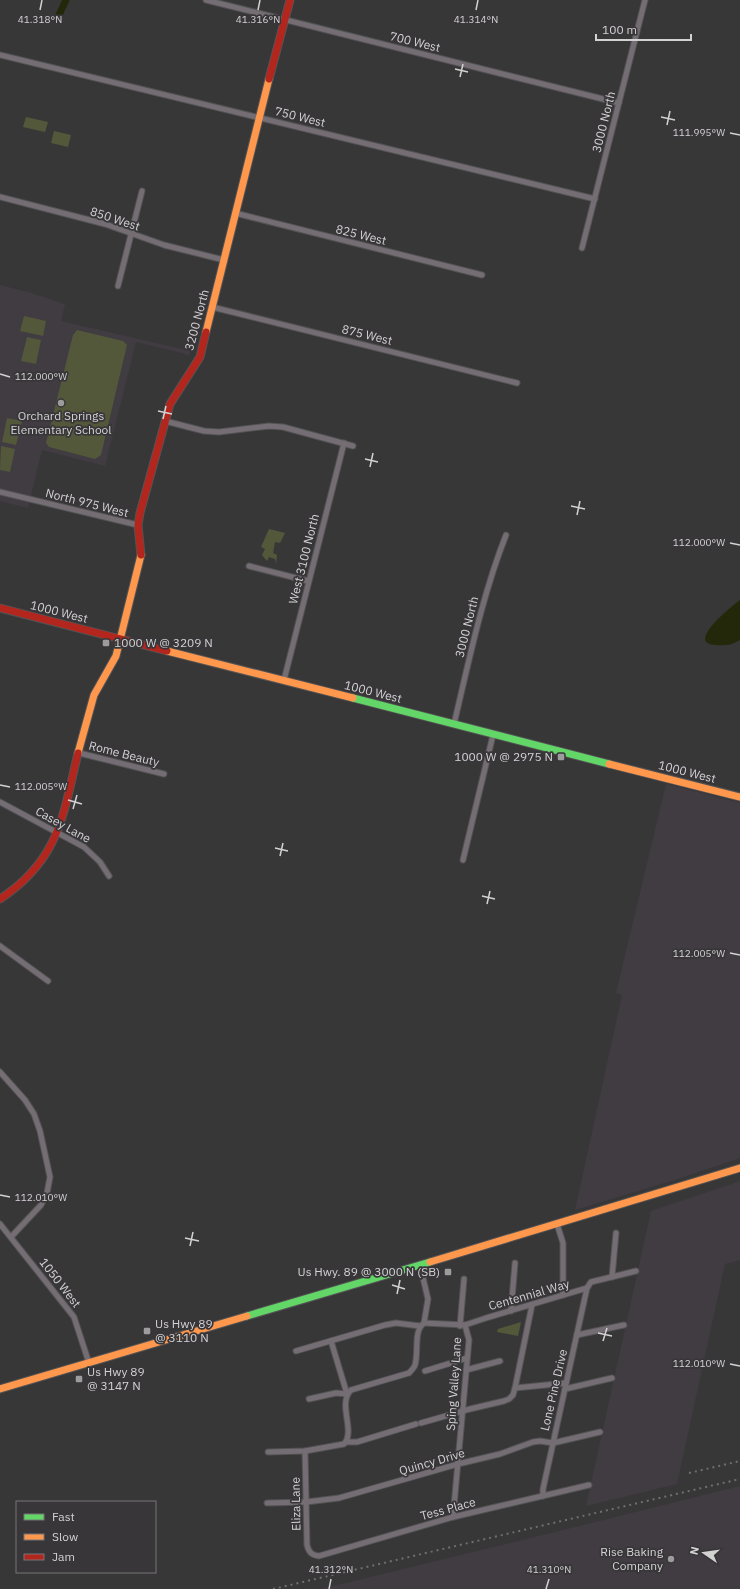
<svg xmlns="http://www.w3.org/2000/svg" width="740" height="1589" font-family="'IBM Plex Sans',sans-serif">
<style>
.built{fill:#413b42}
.green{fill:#53583b}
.water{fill:#24280b}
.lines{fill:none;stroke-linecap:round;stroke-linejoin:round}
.canal{stroke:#24280b;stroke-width:7}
.street-casing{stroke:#545354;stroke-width:7}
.fast-casing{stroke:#545354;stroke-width:9}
.slow-casing{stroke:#545354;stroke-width:9}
.jam-casing{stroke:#545354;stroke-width:9}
.street{stroke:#746e74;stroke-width:5}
.fast{stroke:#63d668;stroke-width:7}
.slow{stroke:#ff974d;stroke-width:7}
.jam{stroke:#b3261e;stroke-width:7}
.rail{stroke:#716e72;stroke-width:2;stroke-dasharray:2 4;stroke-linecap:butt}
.ticks{fill:none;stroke:#d3d2d3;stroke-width:1.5}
.poi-dot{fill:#9d9c9d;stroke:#383639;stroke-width:1.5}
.labels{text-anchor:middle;stroke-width:3.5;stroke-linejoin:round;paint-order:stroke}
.street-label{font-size:12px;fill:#d3d2d3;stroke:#383639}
.poi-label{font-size:12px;fill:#d3d2d3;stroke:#383639;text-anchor:start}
.ticks-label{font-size:10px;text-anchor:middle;fill:#d3d2d3;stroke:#383639;stroke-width:3.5;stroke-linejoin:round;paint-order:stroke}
</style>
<rect width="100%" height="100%" fill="#383738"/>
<g class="built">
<path d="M0,285L28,292L65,304L61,321L190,351L189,356L182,353L136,342L105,466L42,450L28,508L0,501Z"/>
<path d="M666,784L740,803V1158L681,1178L575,1210L622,995L616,993Z"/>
<path d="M740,1181V1260L725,1264L677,1484L586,1506L651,1211Z"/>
<path d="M740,1486V1589H321L567,1529Z"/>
</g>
<g class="green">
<path d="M26,117L48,122L45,132L23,127Z"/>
<path d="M54,131L71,135L68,147L51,143Z"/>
<path d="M24,316L46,321L43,336L20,331Z"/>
<path d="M77,330L123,341L127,345L101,455L95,459L49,447L46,443L73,335Z"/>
<path d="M27,337L41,340L36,364L21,361Z"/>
<path d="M7,418L22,421L16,445L2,442Z"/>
<path d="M1,446L15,449L10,472L0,470Z"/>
<path d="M269,529L285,533L280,543L275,542L273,553L277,555L276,564L275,559L269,557L267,561L262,555L265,549L261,547Z"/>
<path d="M521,1322L518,1336L497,1332L498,1329Z"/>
</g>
<path class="water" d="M740,600V640C732,645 725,646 716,645C684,644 733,605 740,600Z"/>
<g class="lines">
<path class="canal" d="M58,17L66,0"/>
<g class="street-casing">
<g id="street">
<path d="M206,0L619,103"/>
<path d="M0,55L595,199"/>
<path d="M0,197L105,224L164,245L224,260"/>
<path d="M235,213L482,275"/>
<path d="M582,248L645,0"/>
<path d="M118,286L142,191"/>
<path d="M212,307L517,383"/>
<path d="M165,421L204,431L219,432L269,426L283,427L353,446"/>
<path d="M0,492L138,525"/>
<path d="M249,566L308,581"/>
<path d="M284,680L344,443"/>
<path d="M454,724C469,661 482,596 506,535"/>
<path d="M79,753L164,774"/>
<path d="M0,802L84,847L100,862L109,876"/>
<path d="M463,860L493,735"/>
<path d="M0,946L48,981"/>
<path d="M0,1072L25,1100L34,1114L40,1131L50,1177L47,1193L41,1205L11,1237"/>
<path d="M0,1224L74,1317L89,1363"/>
<path d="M557,1224L563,1243V1295"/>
<path d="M612,1277L616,1233"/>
<path d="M511,1311L515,1263"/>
<path d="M424,1323L465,1325L486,1318L587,1288L591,1282L636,1271"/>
<path d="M460,1326L464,1279"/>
<path d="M577,1335L624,1325"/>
<path d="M331,1341L347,1394"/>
<path d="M296,1351L385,1325L396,1323L420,1326"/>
<path d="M466,1370L500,1361"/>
<path d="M425,1371L467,1358"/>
<path d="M515,1388L532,1305"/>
<path d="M565,1389L612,1378"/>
<path d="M309,1399L336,1393L347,1394"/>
<path d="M421,1423L470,1409L504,1401L509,1399L513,1395L515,1388L566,1383"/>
<path d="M346,1442H357L416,1424"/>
<path d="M305,1451L307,1545C309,1553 312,1555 319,1556L453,1517L589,1485"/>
<path d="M268,1452L305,1451L344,1444C356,1431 337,1404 351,1390L409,1373C411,1371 414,1368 415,1365C419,1352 413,1331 424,1323L428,1299L420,1265"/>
<path d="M543,1496V1489L587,1288"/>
<path d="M267,1503L306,1502L339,1498L458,1464L500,1454L533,1442L540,1441L553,1443L600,1432"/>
<path d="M453,1517L469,1340L465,1325"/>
</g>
</g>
<g class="fast-casing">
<g id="fast">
<path d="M353,698L609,764"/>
<path d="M247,1316L430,1262"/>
</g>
</g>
<g class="slow-casing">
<g id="slow">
<path d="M206,332L269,79"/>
<path d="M167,651L353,698"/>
<path d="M78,753L94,695L116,656L141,555"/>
<path d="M609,764L740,797"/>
<path d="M430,1262L740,1168"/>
<path d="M0,1389L247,1316"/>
</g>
</g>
<g class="jam-casing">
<g id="jam">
<path d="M269,79L290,0"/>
<path d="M141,555L138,525L140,513L170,404L200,357L206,332"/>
<path d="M0,608L167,651"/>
<path d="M0,899C59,860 63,816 78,753"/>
</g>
</g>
<use href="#street" class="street"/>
<use href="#fast" class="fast"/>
<use href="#slow" class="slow"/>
<use href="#jam" class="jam"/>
<g class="rail">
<path d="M689,1473L740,1461"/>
<path d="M273,1589L740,1479"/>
</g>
</g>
<path class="ticks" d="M40,10L42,0M258,10L260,0M476,10L478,0M455,69L468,72M460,77L463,64M661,117L675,120M667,125L670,111M730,133L740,135M0,374L10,377M158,411L172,414M163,419L166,406M365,459L378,462M370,467L373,453M571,506L585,509M577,515L580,501M730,543L740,545M0,785L10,787M68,800L82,804M73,809L77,795M275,848L288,851M280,856L283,843M482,896L495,899M487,904L490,891M730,953L740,955M0,1195L10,1197M185,1238L199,1241M190,1246L193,1232M392,1285L405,1289M397,1294L400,1280M598,1333L612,1336M603,1341L607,1328M730,1364L740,1366M329,1589L331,1579M546,1589L549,1579"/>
<g class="poi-dot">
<circle cx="61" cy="403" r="4"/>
<rect x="102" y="639" width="8" height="8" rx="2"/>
<rect x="557" y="753" width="8" height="8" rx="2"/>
<rect x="444" y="1268" width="8" height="8" rx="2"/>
<rect x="143" y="1327" width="8" height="8" rx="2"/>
<rect x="75" y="1375" width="8" height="8" rx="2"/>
<circle cx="671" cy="1559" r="4"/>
</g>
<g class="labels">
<g class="street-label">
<text transform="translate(415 42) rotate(14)" y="4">700 West</text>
<text transform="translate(300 117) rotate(14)" y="4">750 West</text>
<text transform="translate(604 122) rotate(-76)" y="4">3000 North</text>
<text transform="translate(115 219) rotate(18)" y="4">850 West</text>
<text transform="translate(361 235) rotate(14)" y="4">825 West</text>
<text transform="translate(197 320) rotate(-75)" y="4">3200 North</text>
<text transform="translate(367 335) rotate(14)" y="4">875 West</text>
<text transform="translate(87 503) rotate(14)" y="4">North 975 West</text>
<text transform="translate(304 559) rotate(-76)" y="4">West 3100 North</text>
<text transform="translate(59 612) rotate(14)" y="4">1000 West</text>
<text transform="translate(467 627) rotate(-76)" y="4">3000 North</text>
<text transform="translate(373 692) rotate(14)" y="4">1000 West</text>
<text transform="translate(124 754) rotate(14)" y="4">Rome Beauty</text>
<text transform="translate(687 772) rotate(14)" y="4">1000 West</text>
<text transform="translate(63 825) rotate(29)" y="4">Casey Lane</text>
<text transform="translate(60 1283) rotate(52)" y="4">1050 West</text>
<text transform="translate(529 1295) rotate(-16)" y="4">Centennial Way</text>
<text transform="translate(454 1384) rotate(-86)" y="4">Sping Valley Lane</text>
<text transform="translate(554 1390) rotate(-77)" y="4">Lone Pine Drive</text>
<text transform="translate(432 1462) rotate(-16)" y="4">Quincy Drive</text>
<text transform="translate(296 1504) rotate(-91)" y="4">Eliza Lane</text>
<text transform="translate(448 1509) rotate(-15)" y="4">Tess Place</text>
</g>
<g class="poi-label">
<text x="61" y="420" text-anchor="middle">Orchard Springs<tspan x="61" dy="14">Elementary School</tspan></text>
<text x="114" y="647">1000 W @ 3209 N</text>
<text x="553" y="761" text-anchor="end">1000 W @ 2975 N</text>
<text x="440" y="1276" text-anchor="end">Us Hwy. 89 @ 3000 N (SB)</text>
<text x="155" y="1328">Us Hwy 89<tspan x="155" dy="14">@ 3110 N</tspan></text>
<text x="87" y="1376">Us Hwy 89<tspan x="87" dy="14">@ 3147 N</tspan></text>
<text x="663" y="1556" text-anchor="end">Rise Baking<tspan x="663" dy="14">Company</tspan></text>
</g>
</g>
<g class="ticks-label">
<text x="40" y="23">41.318°N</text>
<text x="258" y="23">41.316°N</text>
<text x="476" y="23">41.314°N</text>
<text x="699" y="136">111.995°W</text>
<text x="41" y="380">112.000°W</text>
<text x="699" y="546">112.000°W</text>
<text x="41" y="790">112.005°W</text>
<text x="699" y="957">112.005°W</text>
<text x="41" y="1201">112.010°W</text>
<text x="699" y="1367">112.010°W</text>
<text x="331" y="1573">41.312°N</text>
<text x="549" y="1573">41.310°N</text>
</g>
<rect x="16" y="1501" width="140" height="72" fill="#383639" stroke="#767477"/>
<rect x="24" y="1514" width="20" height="6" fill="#63d668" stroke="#767477"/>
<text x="52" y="1521" font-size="12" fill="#d3d2d3">Fast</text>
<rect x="24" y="1534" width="20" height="6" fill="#ff974d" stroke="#767477"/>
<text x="52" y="1541" font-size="12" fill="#d3d2d3">Slow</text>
<rect x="24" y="1554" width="20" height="6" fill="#b3261e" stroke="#767477"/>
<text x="52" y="1561" font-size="12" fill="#d3d2d3">Jam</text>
<g transform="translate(704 1553) rotate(283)" stroke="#383639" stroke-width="3" paint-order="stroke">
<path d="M0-3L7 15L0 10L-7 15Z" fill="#d3d2d3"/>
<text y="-6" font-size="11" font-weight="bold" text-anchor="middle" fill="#d3d2d3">N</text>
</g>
<path d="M596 34v6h95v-6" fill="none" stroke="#d3d2d3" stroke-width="2"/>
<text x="602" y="34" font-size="12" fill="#d3d2d3" stroke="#383639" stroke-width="3" paint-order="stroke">100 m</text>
</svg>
